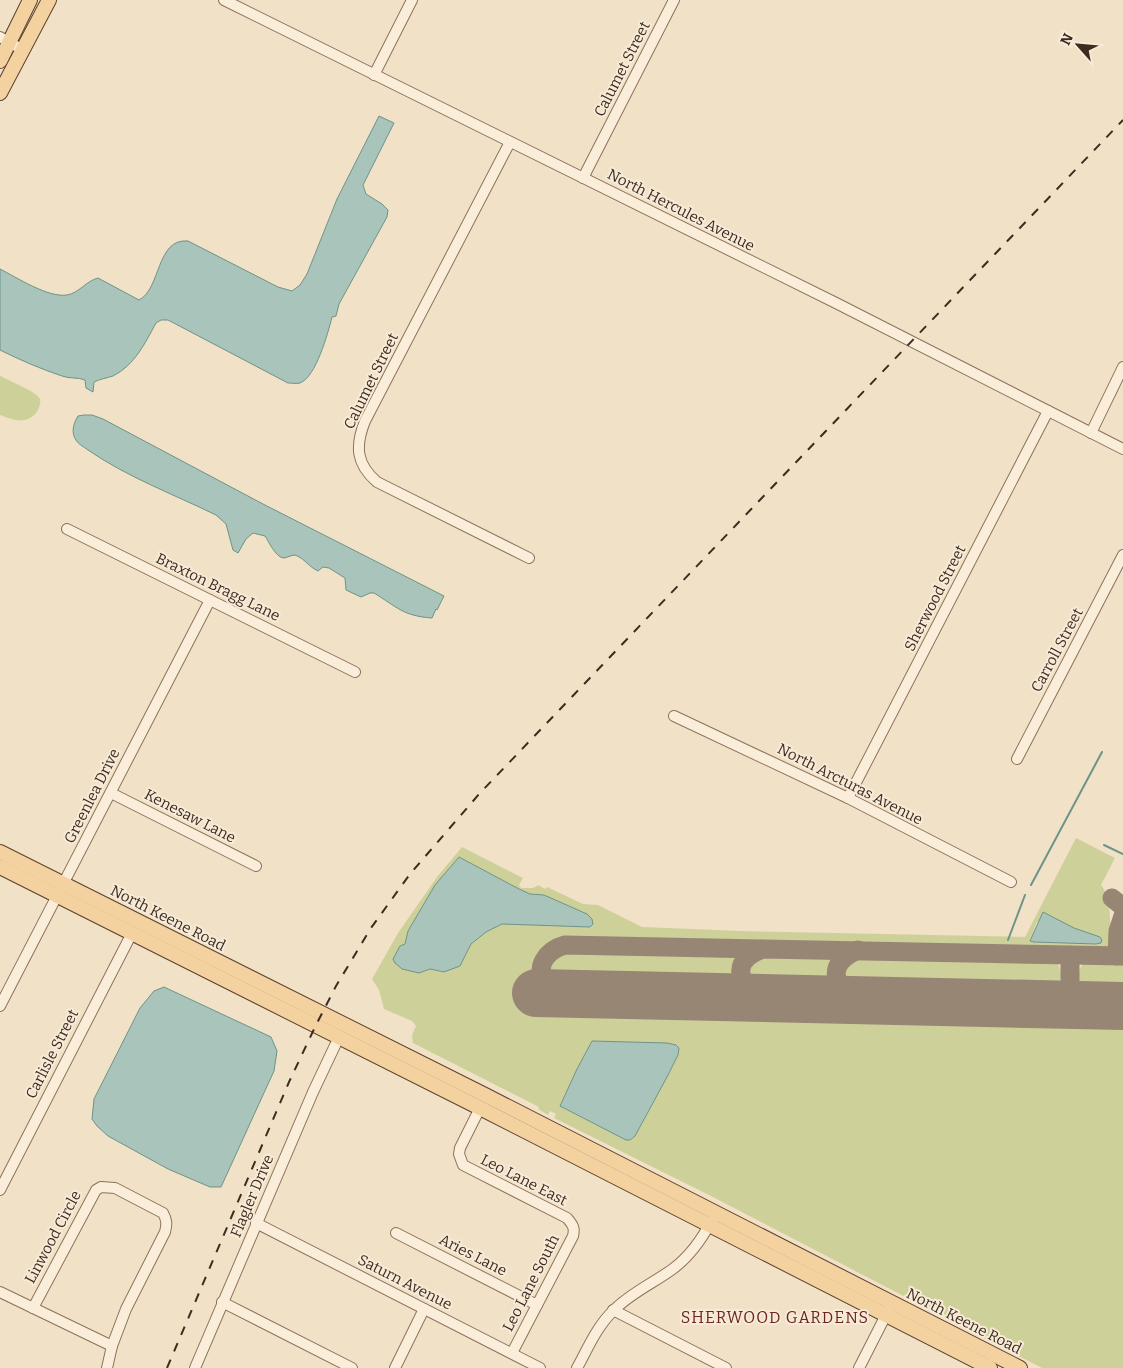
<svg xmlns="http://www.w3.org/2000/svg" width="1123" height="1368" font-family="Bitter,serif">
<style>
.green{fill:#ced09a;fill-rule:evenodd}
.water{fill:#a9c4ba;stroke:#6e9387}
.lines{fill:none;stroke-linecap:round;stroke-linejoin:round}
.stream{stroke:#6e9387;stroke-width:2}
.taxiway{stroke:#978674;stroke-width:19}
.runway{stroke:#978674;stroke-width:48}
.minor-casing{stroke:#8e725b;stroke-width:12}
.major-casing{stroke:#5c402f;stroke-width:16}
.minor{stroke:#faeedb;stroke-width:10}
.major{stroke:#f4d29f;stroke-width:14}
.rail{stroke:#3d2b20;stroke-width:2;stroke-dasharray:9 9;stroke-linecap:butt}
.labels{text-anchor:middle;stroke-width:4;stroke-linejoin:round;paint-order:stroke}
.street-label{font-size:15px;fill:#3d2b20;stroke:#f7ebd7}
.neighbourhood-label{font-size:16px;letter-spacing:1px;fill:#6c261d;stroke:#f7ebd7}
</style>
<rect width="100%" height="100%" fill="#f1e1c7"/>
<g class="green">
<path d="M0,376C8,380 37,392 40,399C41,403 39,408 38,410C28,426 14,420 0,415Z"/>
<path d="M1076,838L1115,858L1101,885C1112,898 1109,917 1111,932C1111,937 1113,941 1111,945C1110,947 1107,949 1105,950L561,941C530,951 535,978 534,1006L1123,1018V1368H1042L711,1196L554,1118L556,1114L550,1111L548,1115L538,1109L539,1107L413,1043L412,1035L416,1026L412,1021L384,1009L379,990L372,979L398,933L437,877L462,847L523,878L519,885L521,888H533L538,885L545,889L547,887L583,904L598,905L642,927L740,931L1025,937ZM459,857L519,889L530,894L544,895L587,914L592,919L590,927L502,924L486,932L471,944L460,966L444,972L430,969L419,973L400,946L405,944L408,931L435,885ZM1037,922L1074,928L1100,937L1096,944L1034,942L1030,940ZM592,1041L667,1043L677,1045L679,1049L678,1055L667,1077L635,1136L631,1140H626L565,1109L560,1105L577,1069Z"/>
<path d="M563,950L740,954L732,971V985L556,981C538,973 548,954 563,950Z"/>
<path d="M763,954L836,955L829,967L828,987L756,985C740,975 749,960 763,954Z"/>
<path d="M858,955L1054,959C1065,972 1063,982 1050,992L858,988C846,982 842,973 848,961Z"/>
<path d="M1088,960L1123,961V994C1110,993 1075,998 1078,976C1079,968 1082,964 1088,960Z"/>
</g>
<g class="water">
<path d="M379,116L394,123L363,185L366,194L382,204L388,210L387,217L339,304L336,316L332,317C328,333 316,377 300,383C296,384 291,383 288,383L168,320H161L156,323C145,343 135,365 113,376C107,378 100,379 94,382L93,392L86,388L85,380C78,377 70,379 62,376C41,369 20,360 0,350V269C16,277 48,298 67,295C79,293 86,281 98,278L139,300C161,289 156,238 188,241L278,287L292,291L300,285L307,274L337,199Z"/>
<path d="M84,415H92L103,419L263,504L444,596L437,610L436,609L432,618C403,616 397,607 374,593H370L361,597L346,590L345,578L329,568L323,567L318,571C309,567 304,558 295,555C291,555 287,558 283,558C275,556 269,542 265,536L253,533L246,539L238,553L233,550L226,524L216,515C173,494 127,477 88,450C84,447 78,444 76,440C71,433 73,424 78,416Z"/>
<path d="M459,857L519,889L530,894L544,895L587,914L592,919L593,924L590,927L502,924L486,932L471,944L460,966L444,972L430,969L419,973L402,969L395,963L393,959L400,946L405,944L408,931L435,885Z"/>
<path d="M1043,912L1074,928L1100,937L1102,940L1101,943L1096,944L1034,942L1030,941Z"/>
<path d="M164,987L271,1037L277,1051L274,1071L221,1187H210L168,1169L108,1136L97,1126L92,1119L94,1099L140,1008L154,991Z"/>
<path d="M592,1041L667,1043L676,1045L679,1048L678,1055L667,1077L635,1136L630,1140H626L560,1106L577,1069Z"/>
</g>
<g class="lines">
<g class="stream">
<path d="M1104,845L1123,854"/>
<path d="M1031,885L1102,752"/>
<path d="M1008,940L1025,895"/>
</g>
<g class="taxiway">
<path d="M1112,898L1123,907"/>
<path d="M858,950C828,963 830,985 858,1000"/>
<path d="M1117,956L1118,931L1123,916"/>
<path d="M562,994C558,991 552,989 548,985C532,968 547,950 565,945L761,949"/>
<path d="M759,998C735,981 733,959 763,949L1123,956"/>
<path d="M1070,1005V955"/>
</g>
<path class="runway" d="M536,993L1123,1006"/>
<g class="minor-casing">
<g id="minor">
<path d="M224,0L836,303L1123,449"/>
<path d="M0,37L23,50"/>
<path d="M374,75L412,0"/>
<path d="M510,142L365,421C355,446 356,464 377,482L529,558"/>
<path d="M583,178L674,0"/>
<path d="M1091,433L1123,367"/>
<path d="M67,529L355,672"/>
<path d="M674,716L848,798L1011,882"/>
<path d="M1017,759L1123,555"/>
<path d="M111,793L256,866"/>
<path d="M848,798L1048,411"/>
<path d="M0,1006L210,600"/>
<path d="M480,1108L460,1148L459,1154L463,1165L567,1218C573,1225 575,1228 573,1236L512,1353"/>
<path d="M0,1190L132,933"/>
<path d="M256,1223L540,1368"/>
<path d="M396,1233L537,1305"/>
<path d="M0,1292L112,1346"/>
<path d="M222,1302L352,1368"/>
<path d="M33,1308L96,1190L101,1187L115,1188L163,1213C167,1220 167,1224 165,1232L126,1309L112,1346L107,1368"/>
<path d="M613,1310L726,1368"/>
<path d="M195,1368L313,1092L339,1037"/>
<path d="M395,1368L424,1309"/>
<path d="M577,1368C588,1348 597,1326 614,1310C632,1292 654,1283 674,1268C691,1255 702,1239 712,1220"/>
<path d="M859,1368L889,1309"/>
</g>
</g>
<g class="major-casing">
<g id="major">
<path d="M0,61L30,0"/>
<path d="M0,93L49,0"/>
<path d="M0,852L487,1096L1020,1368"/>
<path d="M0,867L480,1108L990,1368"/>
</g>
</g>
<use href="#minor" class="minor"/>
<use href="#major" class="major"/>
<path class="rail" d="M167,1368L289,1082L316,1025L336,986L371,928L410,874L480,793L1123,120"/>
</g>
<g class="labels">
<g class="street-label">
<text transform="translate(622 69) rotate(-63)" y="5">Calumet Street</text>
<text transform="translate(681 210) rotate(27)" y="5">North Hercules Avenue</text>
<text transform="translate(371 381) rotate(-64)" y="5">Calumet Street</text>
<text transform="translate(218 587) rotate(26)" y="5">Braxton Bragg Lane</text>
<text transform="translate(935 598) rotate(-63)" y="5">Sherwood Street</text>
<text transform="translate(1057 650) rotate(-62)" y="5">Carroll Street</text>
<text transform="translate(850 784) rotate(27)" y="5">North Arcturas Avenue</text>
<text transform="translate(92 796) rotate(-63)" y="5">Greenlea Drive</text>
<text transform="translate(190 816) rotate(27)" y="5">Kenesaw Lane</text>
<text transform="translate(168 918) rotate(27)" y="5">North Keene Road</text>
<text transform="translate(52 1054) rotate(-63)" y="5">Carlisle Street</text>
<text transform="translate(524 1180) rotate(27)" y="5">Leo Lane East</text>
<text transform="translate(252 1196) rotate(-67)" y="5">Flagler Drive</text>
<text transform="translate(53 1237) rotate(-62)" y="5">Linwood Circle</text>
<text transform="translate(473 1255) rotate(27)" y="5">Aries Lane</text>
<text transform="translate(405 1282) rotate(27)" y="5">Saturn Avenue</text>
<text transform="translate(531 1283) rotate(-63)" y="5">Leo Lane South</text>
<text transform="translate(964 1321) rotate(27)" y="5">North Keene Road</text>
</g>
<g class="neighbourhood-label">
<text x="775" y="1323">SHERWOOD GARDENS</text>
</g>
</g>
<g transform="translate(1078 45) rotate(297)" stroke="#f7ebd7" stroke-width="4" paint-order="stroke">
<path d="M0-4L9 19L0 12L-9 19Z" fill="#3d2b20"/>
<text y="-8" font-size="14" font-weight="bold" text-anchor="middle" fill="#3d2b20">N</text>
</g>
</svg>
